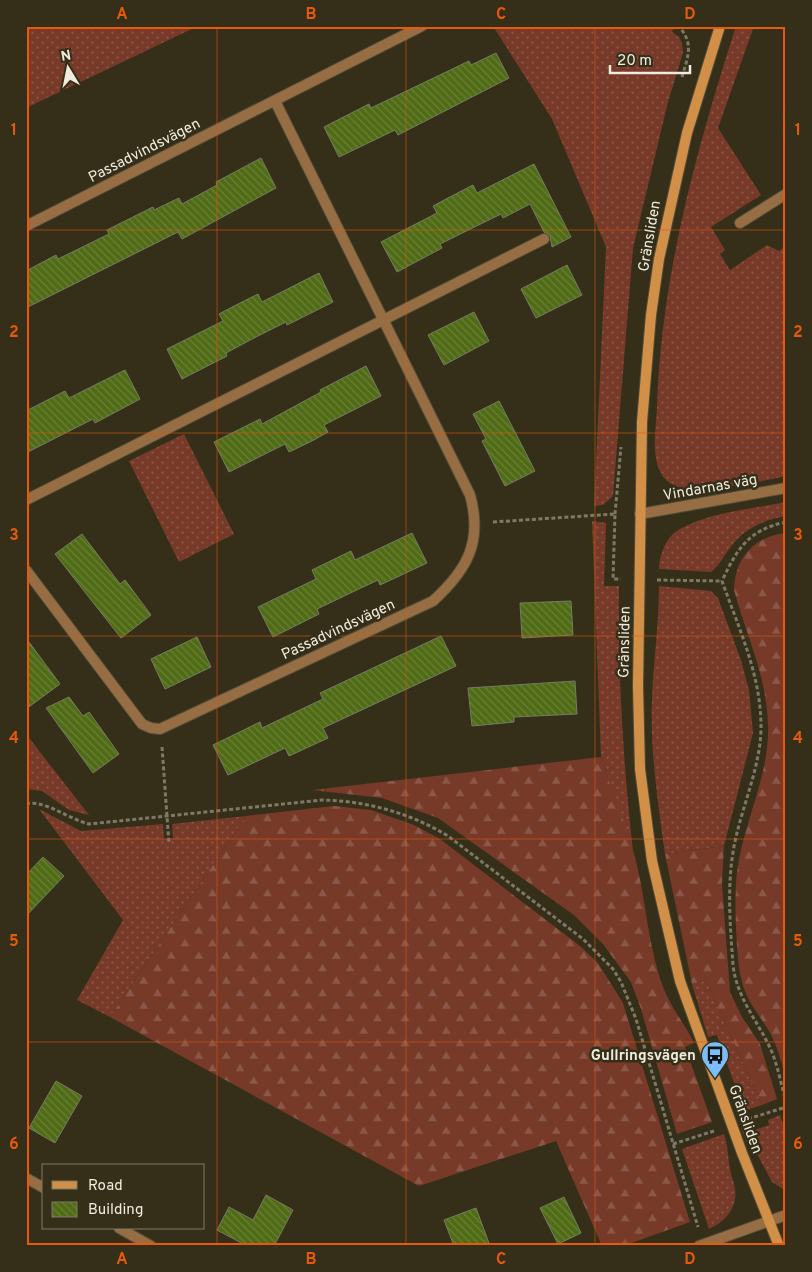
<svg xmlns="http://www.w3.org/2000/svg" width="812" height="1272" font-family="Overpass,sans-serif">
<style>
.grass{fill:url(#grass-dots)}
.forest{fill:url(#forest-firs)}
.building{fill:url(#building-back-hatch);stroke:#737d65}
.lines{fill:none;stroke-linecap:round;stroke-linejoin:round}
.street-casing{stroke:#534d39;stroke-width:12}
.secondary-casing{stroke:#534d39;stroke-width:12}
.path{stroke:#7e7966;stroke-width:3;stroke-dasharray:4 2.5;stroke-linecap:butt}
.street{stroke:#976e43;stroke-width:10}
.secondary{stroke:#d18f47;stroke-width:10}
.grid{fill:none;stroke:#e8590c;stroke-width:1;stroke-opacity:0.55}
.labels{text-anchor:middle;stroke-width:5;stroke-linejoin:round;paint-order:stroke}
.street-label{font-size:15px;fill:#efecde;stroke:#352f19}
.poi-label{font-size:15px;font-weight:bold;fill:#efecde;stroke:#352f19;text-anchor:end}
.neatline{fill:none;stroke:#e8590c;stroke-width:2}
.grid-label{font-size:16px;text-anchor:middle;font-weight:bold;fill:#e8590c}
</style>
<defs>
<pattern id="grass-dots" width="8" height="8" patternUnits="userSpaceOnUse" patternTransform="scale(1.25)"><rect width="8" height="8" fill="#773a29"/><path d="M2 2h.1M6 6h.1" fill="none" stroke="#8b5748" stroke-width="1.8" stroke-linecap="round"/></pattern>
<pattern id="forest-firs" width="22" height="20" patternUnits="userSpaceOnUse" patternTransform="scale(1.25)"><rect width="22" height="20" fill="#773a29"/><path d="M5 1l3.5 6h-7zM16 11l3.5 6h-7z" fill="#8b5748"/></pattern>
<pattern id="building-back-hatch" width="6" height="6" patternUnits="userSpaceOnUse" patternTransform="scale(1.25)"><rect width="6" height="6" fill="#506b15"/><path d="M-1 5l2 2M0 0l6 6M5-1l2 2" fill="none" stroke="#6a8037"/></pattern>
</defs>
<rect width="100%" height="100%" fill="#352f19"/>
<g class="grass">
<path d="M26,26H198L26,108Z"/>
<path d="M493,26H674L672,32L679,37L682,43L683,53L668,102L633,248L613,496L603,505L594,506L606,247L552,119Z"/>
<path d="M736,26H754L718,128L761,195L711,227L725,250L720,254L730,270L767,245L779,251L786,246V476C766,481 699,493 681,488C677,487 670,483 667,481C649,464 656,430 657,408C661,276 696,151 736,26Z"/>
<path d="M184,434L234,534L179,562L129,461Z"/>
<path d="M786,502V516C763,520 743,529 730,548C723,557 720,565 711,572L659,569C659,558 664,542 673,534C700,513 752,509 786,502Z"/>
<path d="M592,521L606,523L604,586H619C618,676 623,762 633,851L601,757Z"/>
<path d="M659,586L711,591L718,598L741,660L749,690L753,733L724,846L665,854C658,804 650,752 652,701C653,663 659,625 659,586Z"/>
<path d="M26,734L89,815L69,810L42,791L26,789Z"/>
<path d="M39,809L81,831L163,824L164,839L173,838L172,824L246,816L110,1017L77,1000L123,920Z"/>
<path d="M706,980L762,1105L744,1111L717,1035L708,1037L692,984Z"/>
<path d="M780,1115L786,1134V1191L772,1182L756,1152L746,1141L741,1128L749,1125L752,1131L769,1125L768,1120Z"/>
<path d="M724,1134C728,1146 728,1157 730,1169C731,1176 734,1182 735,1189C738,1207 725,1222 709,1229L682,1149Z"/>
</g>
<g class="forest">
<path d="M786,533V1077C781,1061 777,1045 769,1031C754,1007 743,997 739,967C736,941 734,898 737,872C743,823 770,775 768,725C767,676 746,635 734,590C735,558 754,536 786,533Z"/>
<path d="M601,757C611,788 624,819 633,850C646,895 647,943 663,987C671,1008 685,1024 694,1043L685,1047L712,1122L677,1134L641,1009L631,982L603,944L574,915L438,818L382,798L312,790Z"/>
<path d="M334,806L371,810L414,825L440,839L580,946L598,963L623,1003L690,1222L623,1246H602L556,1141L419,1186L110,1017L246,816Z"/>
<path d="M724,846L722,884L730,992L742,1017L760,1044L777,1099L762,1105L706,980L692,984L665,854Z"/>
</g>
<g class="building">
<path d="M496,53L509,78L398,135L395,130L339,157L324,127L369,104L371,108L469,61L471,65Z"/>
<path d="M261,158L276,188L182,239L178,232L26,308V271L56,255L58,259L109,234L107,230L153,207L154,210L179,198L182,204L217,185L216,182Z"/>
<path d="M534,164L571,237L552,247L550,236L544,232L530,204L503,218L501,214L440,244L442,248L397,272L381,242L437,213L433,206L448,198L473,185L477,193Z"/>
<path d="M567,265L582,295L536,318L521,289Z"/>
<path d="M319,273L333,302L287,325L286,322L254,338L226,353L227,356L182,379L167,349L223,321L219,314L238,304L258,294L262,302Z"/>
<path d="M474,312L489,341L444,365L428,335Z"/>
<path d="M366,366L381,396L324,425L328,432L312,441L289,452L285,444L229,472L214,442L260,419L262,424L321,392L320,390Z"/>
<path d="M125,370L140,399L95,423L93,419L26,453V411L65,391L69,398Z"/>
<path d="M499,401L535,471L505,486L482,441L486,439L473,414Z"/>
<path d="M412,533L427,563L380,585L378,580L342,597L317,609L319,614L273,637L258,607L316,579L312,570L351,551L355,560Z"/>
<path d="M82,534L120,584L125,580L151,615L121,638L55,554Z"/>
<path d="M571,601L573,635L522,638L520,603Z"/>
<path d="M441,636L456,666L323,728L328,738L289,756L285,748L228,775L213,745L260,722L262,728L323,699L320,693Z"/>
<path d="M197,637L211,667L165,689L151,659Z"/>
<path d="M26,638L60,684L26,709Z"/>
<path d="M575,681L577,714L514,717V722L472,726L468,688Z"/>
<path d="M69,697L83,716L89,712L119,754L93,773L46,708Z"/>
<path d="M43,857L64,876L26,916V875Z"/>
<path d="M56,1081L82,1096L55,1143L29,1128Z"/>
<path d="M266,1195L293,1210L274,1246H247L217,1230L229,1207L253,1220Z"/>
<path d="M564,1197L581,1233L558,1244L540,1208Z"/>
<path d="M476,1208L490,1246H454L444,1220Z"/>
</g>
<g class="lines">
<g class="street-casing">
<g id="street">
<path d="M740,223L786,194"/>
<path d="M26,226L422,26"/>
<path d="M26,500L544,239"/>
<path d="M640,514L786,488"/>
<path d="M26,570L142,724L151,728L160,729L433,601C467,570 483,542 470,495L275,101"/>
<path d="M26,1178L44,1188"/>
<path d="M119,1228L151,1246"/>
<path d="M699,1246L786,1215"/>
</g>
</g>
<g class="secondary-casing">
<path id="secondary" d="M720,26L687,133L659,259L651,315L642,422L638,686L640,769L652,861L680,981L742,1153L779,1246"/>
</g>
<g class="path">
<path d="M682,77C687,59 694,45 681,29L683,26"/>
<path d="M615,514L621,447"/>
<path d="M493,522L615,514L613,579H621"/>
<path d="M786,522C748,530 737,549 722,581C739,629 761,675 761,727C761,763 744,802 736,837C726,879 730,923 733,965C737,999 758,1021 771,1050C778,1066 781,1085 786,1101"/>
<path d="M657,580L722,581"/>
<path d="M162,747L169,844"/>
<path d="M26,804C44,799 68,819 89,824L322,800C367,801 410,813 448,836L583,939L613,969L621,982L636,1019L698,1227"/>
<path d="M748,1119L786,1107"/>
<path d="M673,1144L714,1131"/>
</g>
<use href="#street" class="street"/>
<use href="#secondary" class="secondary"/>
</g>
<path class="grid" d="M217,26V1246M406,26V1246M595,26V1246M26,230H786M26,433H786M26,636H786M26,839H786M26,1042H786"/>
<defs>
<g id="bus-pin" transform="scale(1.4375)"><path d="M0 17L-7.5 6A9.5 9.5 0 1 1 7.5 6Z" fill="#7cbef9" stroke="#352f19"/><path d="M-5-6H5V4H4V6H2V4H-2V6H-4V4H-5ZM-3.5-4V0h7V-4ZM-3.5 1.2v1.5H-2V1.2ZM2 1.2v1.5H3.5V1.2Z" fill="#111"/></g>
</defs>
<g fill-rule="evenodd">
<use href="#bus-pin" x="715" y="1055"/>
</g>
<g class="labels">
<g class="street-label">
<text transform="translate(144 150) rotate(-27)" y="5">Passadvindsvägen</text>
<text transform="translate(649 236) rotate(-80)" y="5">Gränsliden</text>
<text transform="translate(710 487) rotate(-10)" y="5">Vindarnas väg</text>
<text transform="translate(338 629) rotate(-25)" y="5">Passadvindsvägen</text>
<text transform="translate(624 642) rotate(-89)" y="5">Gränsliden</text>
<text transform="translate(746 1119) rotate(70)" y="5">Gränsliden</text>
</g>
<g class="poi-label">
<text x="696" y="1060">Gullringsvägen</text>
</g>
</g>
<rect width="812" height="1272" fill="none" stroke="#352f19" stroke-width="55"/>
<rect x="42" y="1164" width="162" height="65" fill="#352f19" stroke="#7f7b68"/>
<rect x="52" y="1181" width="25" height="8" fill="#d18f47" stroke="#7f7b68"/>
<text x="88" y="1190" font-size="15" fill="#efecde">Road</text>
<rect x="52" y="1202" width="25" height="15" fill="url(#building-back-hatch)" stroke="#7f7b68"/>
<text x="88" y="1214" font-size="15" fill="#efecde">Building</text>
<g transform="translate(68 68) rotate(350)" stroke="#352f19" stroke-width="4" paint-order="stroke">
<path d="M0-4L9 19L0 12L-9 19Z" fill="#efecde"/>
<text y="-8" font-size="14" font-weight="bold" text-anchor="middle" fill="#efecde">N</text>
</g>
<path d="M610 65v8h80v-8" fill="none" stroke="#efecde" stroke-width="2.5"/>
<text x="617" y="65" font-size="15" fill="#efecde" stroke="#352f19" stroke-width="4" paint-order="stroke">20 m</text>
<rect x="28" y="28" width="756" height="1216" class="neatline"/>
<g class="grid-label">
<text x="122" y="19">A</text>
<text x="311" y="19">B</text>
<text x="501" y="19">C</text>
<text x="690" y="19">D</text>
<text x="14" y="135">1</text>
<text x="798" y="135">1</text>
<text x="14" y="337">2</text>
<text x="798" y="337">2</text>
<text x="14" y="540">3</text>
<text x="798" y="540">3</text>
<text x="14" y="743">4</text>
<text x="798" y="743">4</text>
<text x="14" y="946">5</text>
<text x="798" y="946">5</text>
<text x="14" y="1149">6</text>
<text x="798" y="1149">6</text>
<text x="122" y="1264">A</text>
<text x="311" y="1264">B</text>
<text x="501" y="1264">C</text>
<text x="690" y="1264">D</text>
</g>
</svg>
